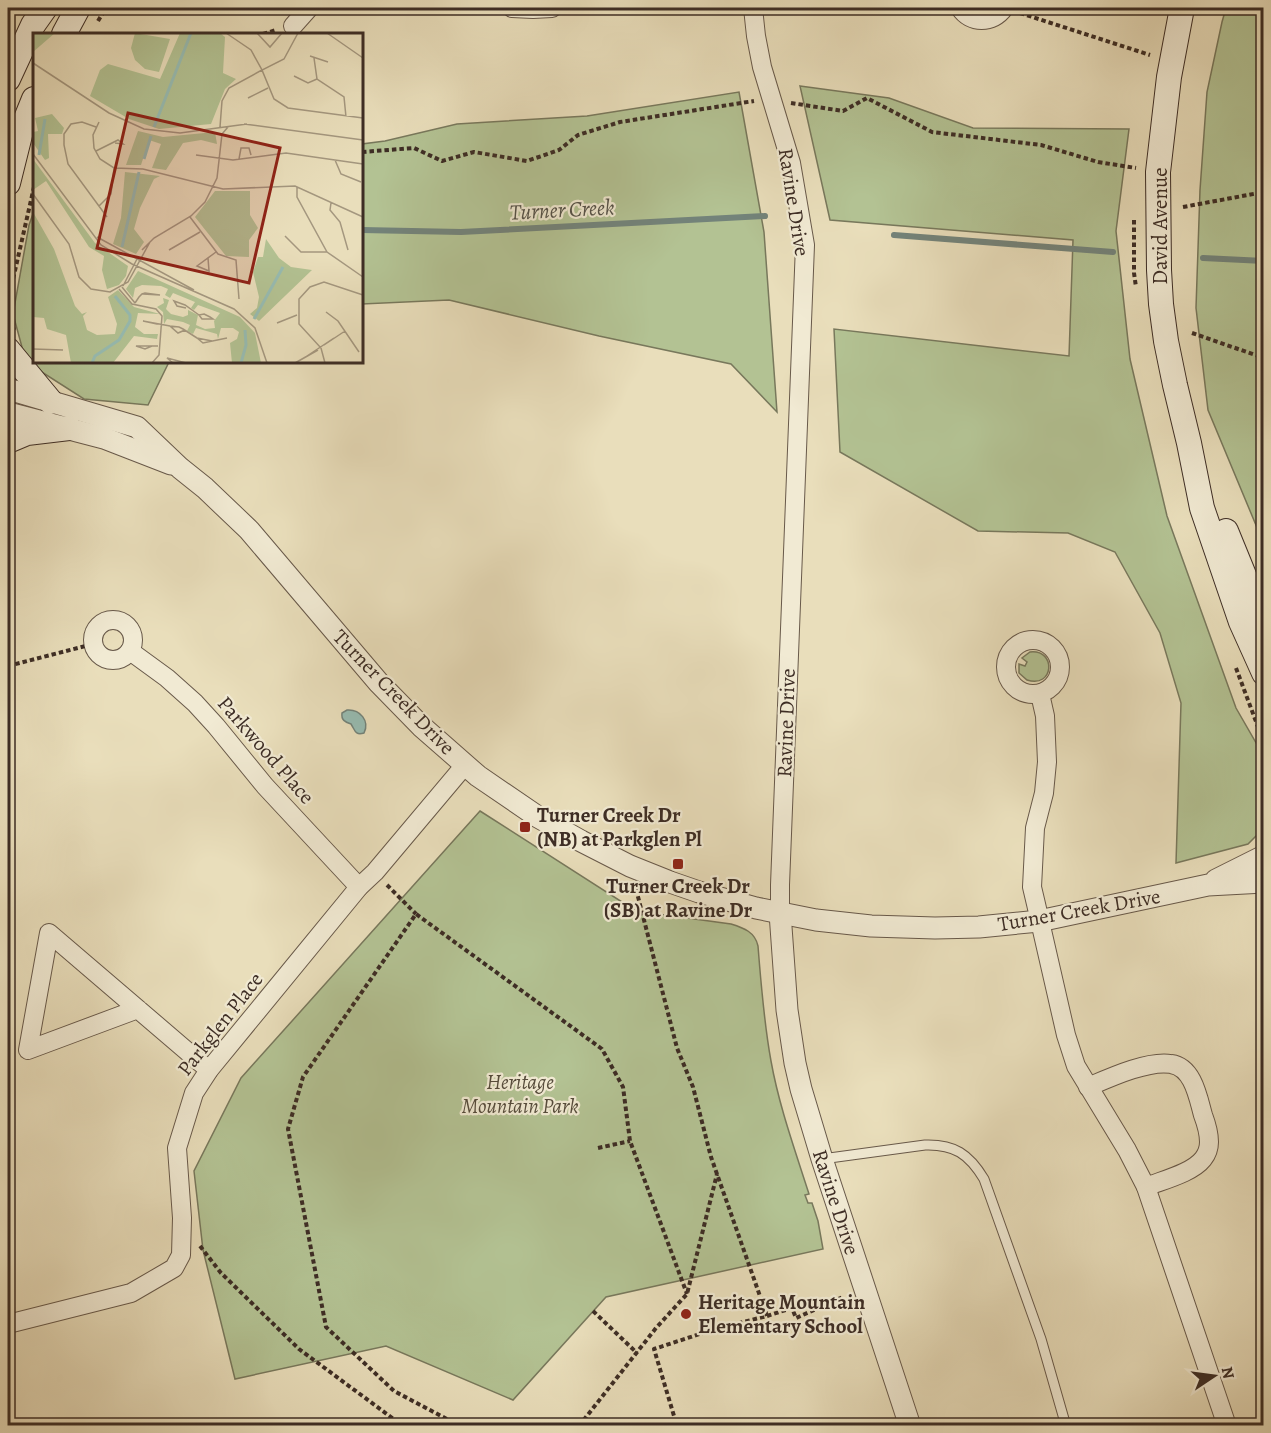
<svg xmlns="http://www.w3.org/2000/svg" width="1271" height="1433" font-family="Alegreya,serif">
<style>
.green{fill:#b3c293;stroke:#78785c;stroke-width:1.5}
.water{fill:#97bcb2;stroke:#73837a;stroke-width:1.5}
.lines{fill:none;stroke-linecap:round;stroke-linejoin:round}
.stream{stroke:#73837a;stroke-width:6}
.service-casing{stroke:#68594a;stroke-width:11}
.minor-casing{stroke:#68594a;stroke-width:20}
.tertiary-casing{stroke:#68594a;stroke-width:23}
.secondary-casing{stroke:#3d2d25;stroke-width:26}
.path{stroke:#3d2d25;stroke-width:4;stroke-dasharray:4.5 3;stroke-linecap:butt}
.service{stroke:#f1ead3;stroke-width:9}
.minor{stroke:#f1ead3;stroke-width:18}
.tertiary{stroke:#f1ead3;stroke-width:21}
.secondary{stroke:#f1ead3;stroke-width:24}
.poi-dot{fill:#8f2418;stroke:#f1ead3;stroke-width:2}
.labels{text-anchor:middle;stroke-width:4.5;stroke-linejoin:round;paint-order:stroke}
.street-label{font-size:21px;fill:#3d2d25;stroke:#f1ead3}
.poi-label{font-size:21px;font-weight:bold;fill:#3d2d25;stroke:#f1ead3;text-anchor:start}
.park-label{font-size:21px;font-style:italic;fill:#554b3b;stroke:#f1ead3}
.water-label{font-size:22px;font-style:italic;fill:#545148;stroke:#f1ead3}
.inset-river{fill:none;stroke:#97bcb2;stroke-width:3}
.inset-road{fill:none;stroke:#a4977f;stroke-width:1.5}
.view{fill:#8f2418;fill-opacity:0.15;stroke:#8f2418;stroke-width:3}
.inset-edge{fill:none;stroke:#3d2d25;stroke-width:3}
</style>
<rect width="100%" height="100%" fill="#e9debb"/>
<filter id="stains"><feTurbulence type="fractalNoise" baseFrequency=".00333" numOctaves="4"/><feColorMatrix values="0 0 0 0 .2 0 0 0 0 .09 0 0 0 0 .02 0 0 0 .5 -.17"/></filter>
<radialGradient id="worn" r=".72"><stop offset=".6" stop-color="#630" stop-opacity="0"/><stop offset="1" stop-color="#630" stop-opacity=".3"/></radialGradient>
<g class="green">
<path d="M1226,8H1263V542L1208,410L1196,308L1200,190L1207,92L1222,22Z"/>
<path d="M800,86L889,98L973,128L1129,129L1116,231L1130,359L1167,516L1236,708L1263,755V829L1248,844L1176,863L1181,703L1160,633L1115,552L1068,533L978,531L840,452L834,329L1069,356L1073,240L830,220Z"/>
<path d="M739,92L764,232L777,412L731,364L599,336L449,300L362,304V144L385,141L457,124L587,116Z"/>
<path d="M34,211V362H169L148,405L84,399L26,362L13,314L29,225Z"/>
<path d="M1030,652C1057,649 1054,689 1027,680L1019,673V664L1025,666L1027,662L1022,658Z"/>
<path d="M480,811L636,911L731,924C744,928 755,932 758,946C761,985 764,1023 771,1061C779,1106 795,1150 809,1194L805,1195L808,1203H812L818,1221L823,1249L606,1297L513,1400L386,1346L235,1379L203,1250L194,1171L241,1078Z"/>
</g>
<path class="water" d="M347,710C360,709 370,721 364,733C355,736 355,730 351,724C345,722 341,720 342,713Z"/>
<g class="lines">
<g class="stream">
<path d="M362,230L461,232L765,216"/>
<path d="M894,235L1113,252"/>
<path d="M1203,258L1264,261"/>
</g>
<g class="service-casing">
<path id="service" d="M822,1159L925,1145C954,1144 969,1154 984,1179L1041,1339L1066,1426"/>
</g>
<g class="minor-casing">
<g id="minor">
<path d="M512,8L533,9L552,8"/>
<path d="M753,8L756,36L762,67L791,163L805,245L780,885V913"/>
<path d="M960,8C970,24 993,24 1004,8"/>
<path d="M293,26L309,8"/>
<circle cx="113" cy="640" r="20"/>
<circle cx="1033" cy="667" r="27"/>
<path d="M130,651L167,678L195,703L216,726L265,786L359,887"/>
<path d="M1040,694L1045,716L1047,762L1044,793L1035,828L1032,887L1036,904L1066,1035L1076,1066L1127,1150L1146,1187L1227,1426"/>
<path d="M138,1009L28,1050L49,933L209,1070"/>
<path d="M1088,1087C1109,1078 1148,1060 1171,1064C1193,1067 1198,1097 1203,1115C1206,1123 1209,1133 1209,1142C1209,1148 1207,1154 1203,1159C1192,1173 1163,1180 1146,1187"/>
<path d="M8,1324L131,1293L174,1268L181,1255L182,1218L177,1148L194,1093L209,1070L359,887L375,872L465,765"/>
</g>
</g>
<g class="tertiary-casing">
<g id="tertiary">
<path d="M8,389L137,427L180,468L205,488L249,530L379,683L421,726L478,776L538,817L581,841L630,866L670,882L699,892L756,908L816,920L871,926L935,928L979,927L1039,921L1208,885L1264,882"/>
<path d="M8,413L104,438L171,464"/>
<path d="M1216,880L1264,856"/>
<path d="M780,913L787,1010L795,1063L801,1089L822,1159L910,1426"/>
</g>
</g>
<g class="secondary-casing">
<g id="secondary">
<path d="M1182,8L1169,77L1158,172L1159,270L1161,304L1166,341L1175,385L1189,443L1202,508L1241,622L1264,673"/>
<path d="M64,34L78,8"/>
<path d="M8,79L33,25L45,8"/>
<path d="M8,183L21,131L34,99"/>
<path d="M8,350L51,402"/>
<path d="M8,441L27,433L69,428"/>
<path d="M1226,531L1264,624"/>
</g>
</g>
<g class="path">
<path d="M1020,13L1150,55"/>
<path d="M98,21L106,8"/>
<path d="M263,34L276,30"/>
<path d="M791,103L843,111L867,98L932,132L1041,145L1098,162L1136,168"/>
<path d="M362,152L414,148L442,161L474,152L527,161L559,150L578,135L620,122L754,101"/>
<path d="M1183,207L1264,192"/>
<path d="M1134,220V273L1136,287"/>
<path d="M14,330L9,312V297L34,187"/>
<path d="M1192,333L1264,358"/>
<path d="M8,666L93,644"/>
<path d="M1236,668L1264,743"/>
<path d="M387,885L416,914"/>
<path d="M636,889L677,1048L693,1087L711,1157L767,1316L712,1330L654,1349L677,1426"/>
<path d="M598,1148L630,1141"/>
<path d="M200,1246L221,1273L299,1349L403,1426"/>
<path d="M593,1311L637,1353"/>
<path d="M767,1316L792,1308L796,1318L843,1297"/>
<path d="M460,1426L394,1391L326,1327L288,1129L303,1077L416,914L602,1049L623,1087L630,1141L687,1294"/>
<path d="M579,1426L656,1328L687,1294L717,1174"/>
</g>
<use href="#service" class="service"/>
<use href="#minor" class="minor"/>
<use href="#tertiary" class="tertiary"/>
<use href="#secondary" class="secondary"/>
</g>
<g class="poi-dot">
<rect x="519" y="821" width="12" height="12" rx="3"/>
<rect x="672" y="858" width="12" height="12" rx="3"/>
<circle cx="686" cy="1314" r="6"/>
</g>
<g class="labels">
<g class="street-label">
<text transform="translate(794 202) rotate(81)" y="7">Ravine Drive</text>
<text transform="translate(1160 226) rotate(-90)" y="7">David Avenue</text>
<text transform="translate(394 692) rotate(46)" y="7">Turner Creek Drive</text>
<text transform="translate(786 723) rotate(-88)" y="7">Ravine Drive</text>
<text transform="translate(266 750) rotate(49)" y="7">Parkwood Place</text>
<text transform="translate(1079 910) rotate(-10)" y="7">Turner Creek Drive</text>
<text transform="translate(220 1024) rotate(-52)" y="7">Parkglen Place</text>
<text transform="translate(836 1202) rotate(72)" y="7">Ravine Drive</text>
</g>
<g class="poi-label">
<text x="537" y="822">Turner Creek Dr<tspan x="537" dy="24">(NB) at Parkglen Pl</tspan></text>
<text x="678" y="893" text-anchor="middle">Turner Creek Dr<tspan x="678" dy="24">(SB) at Ravine Dr</tspan></text>
<text x="698" y="1309">Heritage Mountain<tspan x="698" dy="24">Elementary School</tspan></text>
</g>
<g class="park-label">
<text x="520" y="1089">Heritage<tspan x="520" dy="24">Mountain Park</tspan></text>
</g>
<g class="water-label">
<text transform="translate(562 209) rotate(-3)" y="8">Turner Creek</text>
</g>
</g>
<g transform="translate(33 33)">
<rect width="330" height="330" fill="#e9debb"/>
<path d="M0,0H22L0,19ZM102,0L137,6L126,39L112,36L102,27L98,15ZM147,0H187L192,4L190,40L203,46L192,56L178,91L126,96L96,86L57,63L67,37L75,31L127,46ZM19,81L31,95L29,101H15L16,125L12,127L0,110V99L5,98L2,85ZM105,98L130,104L182,99L184,111L168,107L150,110L133,137L119,135L128,111L116,107L108,132H93ZM0,126L62,210L95,233L93,243L86,252L74,256L69,237L71,223L56,214L13,148L0,157ZM92,139L127,143L121,146L107,175L101,196L111,209L103,221L80,211L88,185ZM182,158H217V182L225,195L216,207V224L193,223L162,184ZM0,179L21,216L42,273L49,281L54,279L50,283L54,297L64,302L82,301L84,291L75,264L85,257L101,274L127,281L105,280L102,294L111,301H125L124,306L101,303L80,330H38L33,302L14,296L11,285L0,284ZM233,206L246,225L258,234L279,237L226,288L217,281L224,275L226,264L220,239L225,224H230ZM105,238L207,284L222,300L228,330H199L197,310L204,306L206,299L200,295H188L185,306L184,301L163,295L160,301L154,298L157,292L150,289L134,286L131,291L130,279L124,274L131,270L130,265L136,267L133,276L138,281L150,284L155,282V277L165,282L163,292L172,296L182,295L181,288L187,280L165,272L161,277L158,275L162,269L140,260L137,265L132,262L135,256L128,253L109,252L102,255L100,265L93,256Z" fill="#b3c293"/>
<path class="inset-river" d="M121,94L158,0M6,122L12,86M111,126L118,103M89,214L106,139M221,286L250,234M59,330L62,323L86,307L97,288V282L82,263M208,330L213,312L212,297"/>
<path class="inset-road" d="M224,0L237,14L249,0M265,0L251,26L229,37L241,66L255,75L330,85M294,0L330,25M277,23L295,29M281,25L284,46L311,64L313,84M0,30L76,80L111,96L147,100L214,91M261,43L275,50L284,46M215,65L235,55M66,89L60,102L61,115L67,126L81,135L110,136L190,156L262,153L330,184M211,91L330,107M63,94L49,89L38,91L31,101V112L35,131L74,184M187,94L189,68L196,55L229,37L218,17L193,0M63,118L85,107L90,111L82,110M0,121L68,212L99,231L201,276L222,295L234,330M163,122L200,127L253,120L330,131M206,126L208,115H216L218,122M302,127L308,141L328,149M264,154V164L294,219L330,244M0,161L36,211L46,244L58,256L77,259L95,249L117,209M298,170L297,177L307,189L315,217M66,173L78,161L81,135M157,184L185,221L203,227L206,266M252,203L268,219H294M64,204L161,257M109,217L121,205L158,183L172,169L184,145L189,101L195,94M136,217L167,199M175,225L176,238L164,233L183,219M90,253L104,226M89,254L102,270M86,256L99,271L123,276L129,283L126,322L119,330M102,270L106,264L109,261L112,260L127,262L110,261M153,275L144,273L141,268L152,272L166,282M293,279L305,288L326,319M171,281L177,284L180,286H169L166,282ZM244,290L264,282M124,291L110,288L137,293M152,297L145,300L137,293L146,294L150,296L164,305M179,308L164,305L170,310L194,305M291,312L312,298M119,313L112,316L103,313H125M0,316L30,317M274,323L301,305M140,330L134,325L153,330M262,330L285,317M292,330L288,315L266,291V266L277,254L291,249L330,262"/>
<path class="view" d="M95,80L247,115L216,250L64,215Z"/>
<rect width="330" height="330" class="inset-edge"/>
</g>
<rect width="1271" height="1433" fill="none" stroke="#e9debb" stroke-width="30"/>
<rect x="9" y="9" width="1253" height="1415" fill="none" stroke="#3d2d25" stroke-width="3"/>
<rect x="15" y="15" width="1241" height="1403" fill="none" stroke="#3d2d25" stroke-width="1.5"/>
<g transform="translate(1214 1376) rotate(77)" stroke="#f1ead3" stroke-width="4.5" paint-order="stroke">
<path d="M0-4.5L10 22L0 15L-10 22Z" fill="#3d2d25"/>
<text y="-9" font-size="16" font-weight="bold" text-anchor="middle" fill="#3d2d25">N</text>
</g>
<rect width="100%" height="100%" filter="url(#stains)"/>
<rect width="100%" height="100%" fill="url(#worn)"/>
</svg>
